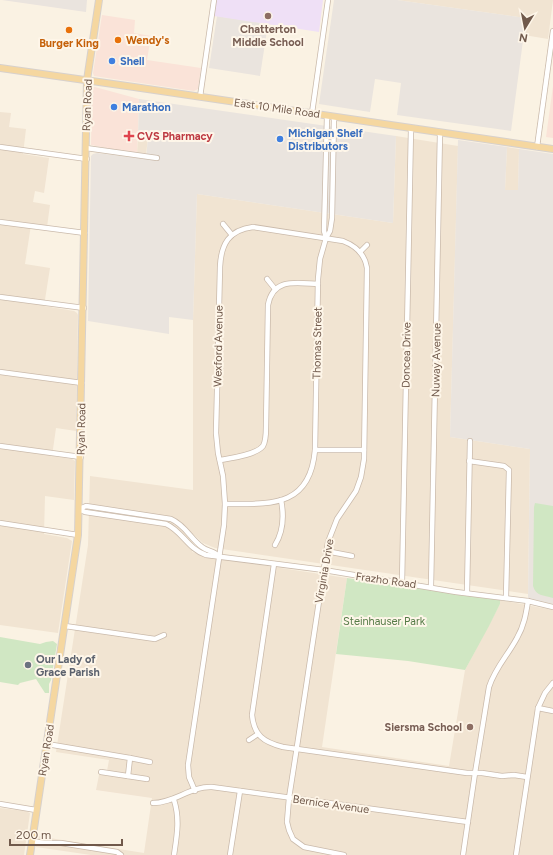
<svg xmlns="http://www.w3.org/2000/svg" width="553" height="855" font-family="Figtree,sans-serif">
<style>
.residential{fill:#f1e4d2}
.commercial{fill:#fae3d8}
.industrial{fill:#eae4de}
.education{fill:#efe0f6}
.green{fill:#d0e7c3}
.lines{fill:none;stroke-linecap:round;stroke-linejoin:round}
.minor-casing{stroke:#cabaab;stroke-width:6}
.major-casing{stroke:#d7d1cd;stroke-width:8}
.minor{stroke:#fff;stroke-width:4.5}
.major{stroke:#f5d7a0;stroke-width:6}
.education-dot{fill:#8d6e63;stroke:#fef6e9;stroke-width:1.5}
.food-dot{fill:#e8710a;stroke:#fef6e9;stroke-width:1.5}
.shop-dot{fill:#3f7fe0;stroke:#fef6e9;stroke-width:1.5}
.health-dot{fill:#e0444e;stroke:#fef6e9;stroke-width:1.5}
.worship-dot{fill:#6b7280;stroke:#fef6e9;stroke-width:1.5}
.labels{text-anchor:middle;stroke-width:4;stroke-linejoin:round;paint-order:stroke}
.education-label{font-size:11px;font-weight:bold;fill:#785e54;stroke:#fef6e9}
.food-label{font-size:11px;font-weight:bold;fill:#c56008;stroke:#fef6e9;text-anchor:start}
.shop-label{font-size:11px;font-weight:bold;fill:#366cbe;stroke:#fef6e9;text-anchor:start}
.street-label{font-size:11px;fill:#70594b;stroke:#fef6e9}
.health-label{font-size:11px;font-weight:bold;fill:#be3a42;stroke:#fef6e9;text-anchor:start}
.park-label{font-size:11px;fill:#557b47;stroke:#fef6e9}
.worship-label{font-size:11px;font-weight:bold;fill:#5b616d;stroke:#fef6e9;text-anchor:start}
</style>
<rect width="100%" height="100%" fill="#faf2e3"/>
<g class="residential">
<path d="M397,0H553L548,39L524,35L526,18Z"/>
<path d="M0,112L11,113L9,127L26,129L23,154L49,158L44,193L35,191L33,202L50,205L47,227L31,225L25,264L50,268L44,306L74,311L77,313L78,315L76,431L56,428L52,456L72,459L75,461L74,500L45,496L44,534L67,538L72,541L58,633L0,625Z"/>
<path d="M138,136L148,137L146,155L137,154Z"/>
<path d="M396,136L458,146L450,437L530,449L528,594L215,548L203,543L193,534L192,552L213,558L347,578L322,747L449,766L465,670L500,604V600L553,610V855H91L36,847L37,836L144,853L152,798L96,790L100,770L107,771L109,760L56,752L88,545L90,476L193,490V320L197,194L393,223Z"/>
<path d="M507,147L519,149L518,190H505Z"/>
<path d="M0,808L25,811L30,813L24,855H0Z"/>
</g>
<g class="commercial">
<path d="M102,15L135,20L134,33L151,36L147,60L201,68L198,89L194,91L94,76L93,73Z"/>
<path d="M553,86V138L546,137Z"/>
<path d="M93,87H95L139,99L137,154L91,145L92,89Z"/>
</g>
<g class="industrial">
<path d="M2,0H87L86,12Z"/>
<path d="M334,0H397L526,18L511,131L397,115L401,83L375,79L370,112L319,104Z"/>
<path d="M217,16L268,24L260,76L209,68Z"/>
<path d="M139,99L396,136L393,223L197,194L193,320L169,317V334L88,321L91,156L93,154L97,153L146,159L148,137L138,136Z"/>
<path d="M458,140L507,147L505,190H518L519,149L553,154V604L528,598L530,449L450,437Z"/>
</g>
<path class="education" d="M216,0H323L319,32L214,16Z"/>
<g class="green">
<path d="M535,503L553,506V598C543,595 536,596 533,586L534,507Z"/>
<path d="M347,578L500,600V604L489,626L465,670L408,661L336,654Z"/>
<path d="M0,637L40,644L46,642L53,641L57,644L51,680L49,684V693H45L36,679L20,683L18,685L0,682Z"/>
</g>
<g class="lines">
<g class="minor-casing">
<g id="minor">
<path d="M200,97L214,0"/>
<path d="M312,113L328,0"/>
<path d="M0,147L87,159"/>
<path d="M537,147L553,31"/>
<path d="M86,148L157,158"/>
<path d="M0,222L85,233"/>
<path d="M223,224L232,235"/>
<path d="M326,238L330,231L332,218L334,117"/>
<path d="M360,252L367,245"/>
<path d="M267,279L275,289"/>
<path d="M0,297L84,308"/>
<path d="M0,372L82,383"/>
<path d="M0,446L81,457"/>
<path d="M315,450H364"/>
<path d="M220,460C231,458 256,455 263,446C266,441 266,433 266,427L268,305C273,277 297,283 318,284"/>
<path d="M469,461L504,466L509,470L506,598"/>
<path d="M225,504C270,504 310,508 315,450L318,279L320,259L326,238L324,231L327,116"/>
<path d="M79,509L85,512L166,524C182,531 188,549 206,555L324,570L456,592L528,601L553,607"/>
<path d="M79,509L86,506L171,519C185,525 190,538 202,547C207,551 214,551 219,556"/>
<path d="M0,523L78,535"/>
<path d="M275,545C283,532 284,515 281,500"/>
<path d="M326,551L352,556"/>
<path d="M274,564L252,715C254,735 263,742 283,747L467,773H482L502,776L514,775L527,777"/>
<path d="M402,583L411,128"/>
<path d="M431,587L440,132"/>
<path d="M467,593L470,441"/>
<path d="M65,626L155,639L164,635"/>
<path d="M538,708L553,711"/>
<path d="M249,740L258,734"/>
<path d="M47,744L130,758L128,776"/>
<path d="M130,758L150,762"/>
<path d="M101,772L147,779"/>
<path d="M195,791L189,777L188,765L224,525L225,504L223,476L218,453L216,433L220,267C221,244 229,230 253,227L343,241C356,246 365,254 367,268L364,459L361,477L356,491L337,519L328,542L296,753L289,798L287,822L289,830L293,839L304,847L344,855"/>
<path d="M174,800C180,819 177,835 174,855"/>
<path d="M153,803C174,803 191,786 212,787L468,822"/>
<path d="M0,804L36,810"/>
<path d="M32,841L44,843H61L117,852L121,855"/>
<path d="M230,855L240,791"/>
<path d="M463,855L475,773L489,687C495,668 508,655 517,638C524,626 526,614 528,601"/>
<path d="M516,855L538,708L545,693L553,683"/>
</g>
</g>
<g class="major-casing">
<g id="major">
<path d="M0,68L134,87L553,149"/>
<path d="M30,855L78,535L87,80L99,0"/>
</g>
</g>
<use href="#minor" class="minor"/>
<use href="#major" class="major"/>
</g>
<g class="education-dot">
<circle cx="268" cy="16" r="4"/>
<circle cx="470" cy="727" r="4"/>
</g>
<g class="food-dot">
<circle cx="69" cy="30" r="4"/>
<circle cx="118" cy="40" r="4"/>
</g>
<g class="shop-dot">
<circle cx="112" cy="61" r="4"/>
<circle cx="114" cy="107" r="4"/>
<circle cx="280" cy="139" r="4"/>
</g>
<path class="health-dot" d="M127 130h4v4h4v4h-4v4h-4v-4h-4v-4h4z"/>
<circle class="worship-dot" cx="28" cy="665" r="4"/>
<g class="labels">
<g class="education-label">
<text x="268" y="33">Chatterton<tspan x="268" dy="13">Middle School</tspan></text>
<text x="462" y="731" text-anchor="end">Siersma School</text>
</g>
<g class="food-label">
<text x="126" y="44">Wendy's</text>
<text x="69" y="47" text-anchor="middle">Burger King</text>
</g>
<g class="shop-label">
<text x="120" y="65">Shell</text>
<text x="122" y="111">Marathon</text>
<text x="288" y="137">Michigan Shelf<tspan x="288" dy="13">Distributors</tspan></text>
</g>
<g class="street-label">
<text transform="translate(87 105) rotate(-88)" y="4">Ryan Road</text>
<text transform="translate(277 108) rotate(8)" y="4">East 10 Mile Road</text>
<text transform="translate(317 343) rotate(-89)" y="4">Thomas Street</text>
<text transform="translate(218 346) rotate(-89)" y="4">Wexford Avenue</text>
<text transform="translate(406 355) rotate(-89)" y="4">Doncea Drive</text>
<text transform="translate(436 360) rotate(-89)" y="4">Nuway Avenue</text>
<text transform="translate(81 429) rotate(-89)" y="4">Ryan Road</text>
<text transform="translate(324 571) rotate(-80)" y="4">Virginia Drive</text>
<text transform="translate(386 580) rotate(8)" y="4">Frazho Road</text>
<text transform="translate(46 750) rotate(-81)" y="4">Ryan Road</text>
<text transform="translate(331 804) rotate(8)" y="4">Bernice Avenue</text>
</g>
<g class="health-label">
<text x="137" y="140">CVS Pharmacy</text>
</g>
<g class="park-label">
<text x="384" y="625">Steinhauser Park</text>
</g>
<g class="worship-label">
<text x="36" y="663">Our Lady of<tspan x="36" dy="13">Grace Parish</tspan></text>
</g>
</g>
<g transform="translate(525 28) rotate(190)" stroke="#fef6e9" stroke-width="3" paint-order="stroke">
<path d="M0-3L7 15L0 10L-7 15Z" fill="#70594b"/>
<text y="-6" font-size="11" font-weight="bold" text-anchor="middle" fill="#70594b">N</text>
</g>
<path d="M10 839v6h112v-6" fill="none" stroke="#70594b" stroke-width="2"/>
<text x="16" y="839" font-size="12" fill="#70594b" stroke="#fef6e9" stroke-width="3" paint-order="stroke">200 m</text>
</svg>
